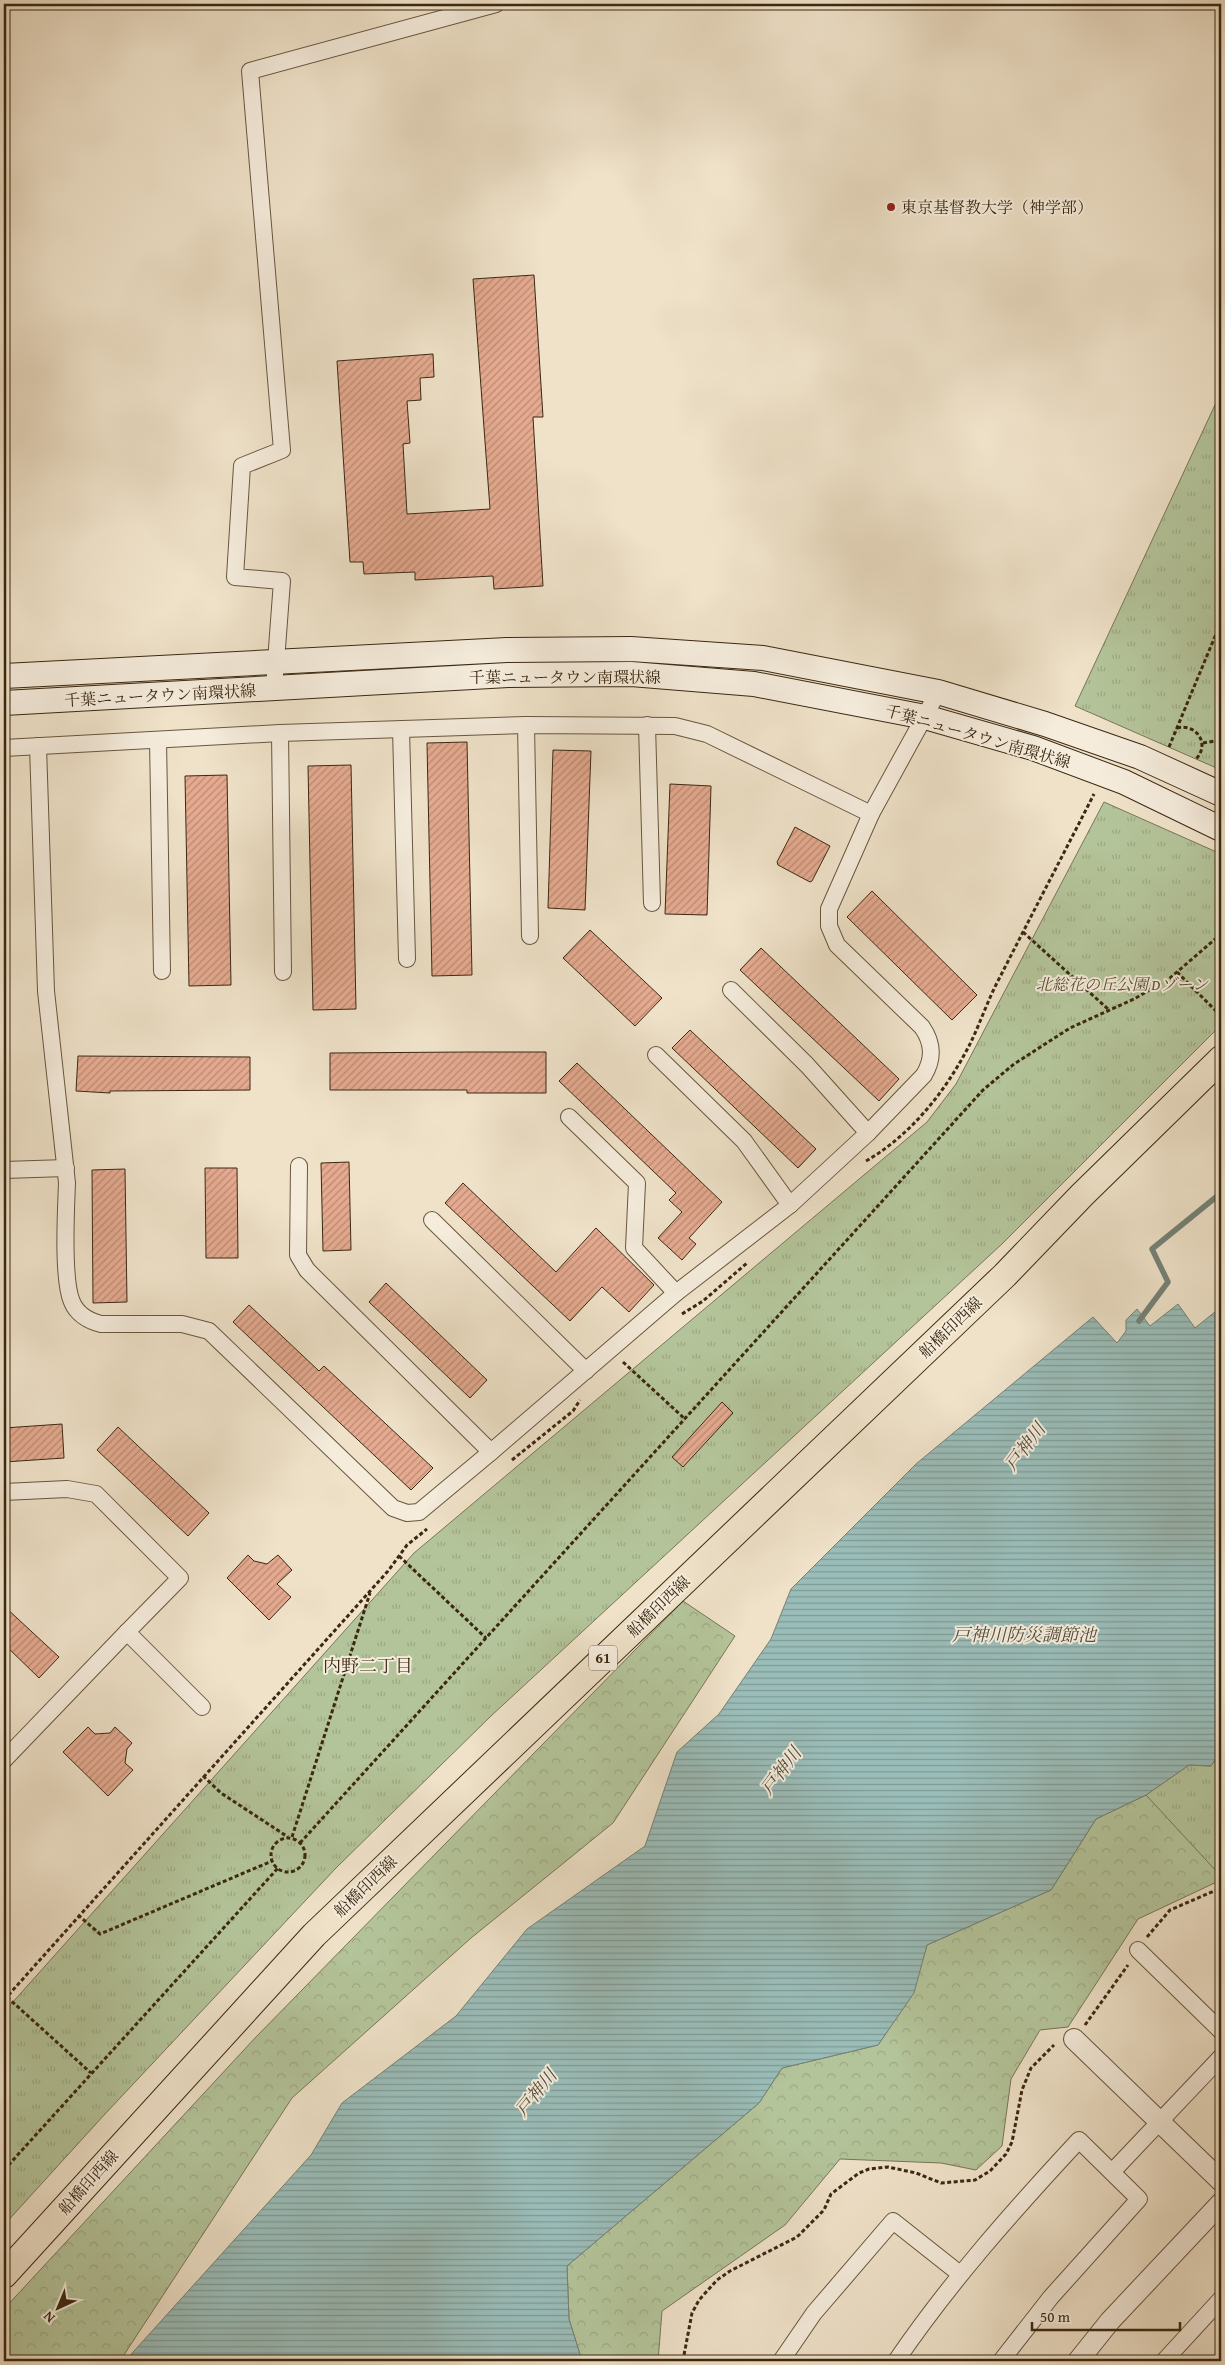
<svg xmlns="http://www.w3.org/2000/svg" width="1225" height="2365" font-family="'Gentium Book Plus','Noto Serif JP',serif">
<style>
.forest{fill:url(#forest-crowns);stroke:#787656}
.park{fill:url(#park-tufts);stroke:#787656}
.water{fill:url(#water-rules);stroke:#748176}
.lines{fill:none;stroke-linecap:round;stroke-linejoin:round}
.stream{stroke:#748176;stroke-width:5.5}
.building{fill:url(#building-hatch);stroke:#3b2811}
.minor-casing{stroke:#68563f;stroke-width:18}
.tertiary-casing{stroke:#68563f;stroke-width:22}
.secondary-casing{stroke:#3b2811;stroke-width:26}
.primary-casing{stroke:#3b2811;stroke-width:28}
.path{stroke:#3b2811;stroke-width:3;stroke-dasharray:4 2.5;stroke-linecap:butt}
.minor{stroke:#f5ecdc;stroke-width:16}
.tertiary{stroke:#f5ecdc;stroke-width:20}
.secondary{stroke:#f5ecdc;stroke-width:24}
.primary{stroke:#efe2c9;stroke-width:26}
.poi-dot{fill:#8f2418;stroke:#f5ecdc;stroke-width:2}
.labels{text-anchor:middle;stroke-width:4;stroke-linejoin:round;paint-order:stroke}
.shield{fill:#f5ecdc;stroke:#73634e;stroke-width:1}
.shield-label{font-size:15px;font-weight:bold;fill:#3b2811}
.poi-label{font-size:16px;fill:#3b2811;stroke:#f5ecdc;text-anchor:start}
.street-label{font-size:16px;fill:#3b2811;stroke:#f5ecdc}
.park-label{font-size:16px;font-style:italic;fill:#594f33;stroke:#f5ecdc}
.water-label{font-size:18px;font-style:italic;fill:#534d3b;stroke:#f5ecdc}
.neighbourhood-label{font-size:18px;fill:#3b2811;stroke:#f5ecdc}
</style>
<defs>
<pattern id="forest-crowns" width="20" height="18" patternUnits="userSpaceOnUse" patternTransform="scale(1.25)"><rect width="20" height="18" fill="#b4c49a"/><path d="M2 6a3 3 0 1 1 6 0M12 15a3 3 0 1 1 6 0" fill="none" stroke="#9ca884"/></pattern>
<pattern id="park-tufts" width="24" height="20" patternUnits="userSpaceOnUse" patternTransform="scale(1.25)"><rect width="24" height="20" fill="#b4c49a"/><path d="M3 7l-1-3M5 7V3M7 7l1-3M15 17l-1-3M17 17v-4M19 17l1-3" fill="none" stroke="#9ca884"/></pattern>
<pattern id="water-rules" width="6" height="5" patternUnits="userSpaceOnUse" patternTransform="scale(1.25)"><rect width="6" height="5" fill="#9abdb9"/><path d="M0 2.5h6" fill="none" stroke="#7f9a95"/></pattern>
<pattern id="building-hatch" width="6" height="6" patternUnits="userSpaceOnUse" patternTransform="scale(1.25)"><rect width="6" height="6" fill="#e5aa90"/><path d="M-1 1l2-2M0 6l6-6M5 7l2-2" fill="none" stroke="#bb8a74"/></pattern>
</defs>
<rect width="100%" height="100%" fill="#efe2c9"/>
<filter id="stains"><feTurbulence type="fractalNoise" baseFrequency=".004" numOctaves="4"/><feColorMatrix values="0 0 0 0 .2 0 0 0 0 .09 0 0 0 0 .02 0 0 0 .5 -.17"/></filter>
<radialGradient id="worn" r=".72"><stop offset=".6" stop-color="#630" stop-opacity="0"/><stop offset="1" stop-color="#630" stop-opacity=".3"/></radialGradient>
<g class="forest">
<path d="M683,1601L735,1636L613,1823L471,1938L292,2098L120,2361H4V2309L255,2038Z"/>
<path d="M1221,1750V1880L1138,1919L1068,2027L1040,2030L1011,2079L1002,2146L976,2170L941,2163L840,2159L785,2225L662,2311L658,2361H582L569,2319L567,2266L759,2103L782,2068L878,2045L913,1993L927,1945L1051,1890L1096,1819L1146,1795L1189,1765L1211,1766Z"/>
</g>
<g class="park">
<path d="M1221,392V770L1075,706Z"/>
<path d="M1104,802L1221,854V1025L1003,1243L491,1716L336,1868L105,2114L4,2225V2012L414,1553L927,1122L956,1084Z"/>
<path d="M1221,1750V1873H1218L1146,1795L1189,1765L1211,1766Z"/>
</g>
<path class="water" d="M1178,1304L1195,1328L1221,1307V1750L1211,1766L1189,1765L1146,1795L1096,1819L1051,1890L927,1945L914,1993L878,2045L782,2068L759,2103L567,2266L569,2319L582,2361H125L311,2155L342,2103L456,2016L527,1929L645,1846L677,1752L719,1714L771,1639L791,1589L916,1464L1093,1317L1117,1343L1126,1331V1320L1137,1309L1150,1326Z"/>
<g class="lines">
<path class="stream" d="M1139,1321L1168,1282L1152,1249L1221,1193"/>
</g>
<g class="building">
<path d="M534,275L543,417H533L543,586L494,589L493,576L415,580V572L364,574L363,562H350L337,361L433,354L434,377L420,378L421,400L407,401L410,443L403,444L407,514L490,509L473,279Z"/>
<path d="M467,742L472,975L432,976L427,743Z"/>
<path d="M553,750L591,751L585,910L548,908Z"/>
<path d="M351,765L356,1009L313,1010L308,766Z"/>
<path d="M227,775L231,985L189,986L185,776Z"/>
<path d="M670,784L711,786L707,915L665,914Z"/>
<path d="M795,827L830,846L812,881L810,882L778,865L777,862Z"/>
<path d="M872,891L977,995L952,1020L847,917Z"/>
<path d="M590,930L662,998L635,1026L563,958Z"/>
<path d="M761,948L899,1079L879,1101L740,970Z"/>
<path d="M690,1030L816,1149L798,1168L672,1048Z"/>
<path d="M467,1052H546V1093H467V1090H330V1053Z"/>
<path d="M78,1056L250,1057V1090L110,1091V1093L76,1091Z"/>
<path d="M577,1063L722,1202L689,1238L696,1244L682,1260L658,1238L682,1212L669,1200L676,1193L559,1081Z"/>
<path d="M349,1162L351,1250L323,1251L321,1163Z"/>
<path d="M205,1168H237L238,1258H206Z"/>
<path d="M125,1169L127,1302L93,1303L92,1170Z"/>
<path d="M463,1183L556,1272L596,1228L654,1285L629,1312L602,1287L570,1321L445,1203Z"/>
<path d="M386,1283L487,1380L470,1398L369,1302Z"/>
<path d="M249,1305L319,1371L324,1366L433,1468L411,1490L233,1322Z"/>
<path d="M722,1402L733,1413L683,1467L672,1457Z"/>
<path d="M62,1424L64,1458L4,1462V1428Z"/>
<path d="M118,1427L209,1513L188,1536L97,1450Z"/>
<path d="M248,1555L254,1561L267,1564L278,1555L292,1570L277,1584L291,1597L269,1620L227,1578Z"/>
<path d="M4,1606L59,1657L39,1678L4,1644Z"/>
<path d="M88,1727L95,1734L110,1733L115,1727L132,1743L127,1749L125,1763L133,1770L108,1796L63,1752Z"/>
</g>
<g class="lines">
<g class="minor-casing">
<g id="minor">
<path d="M274,688L282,581L235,577L242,466L282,450L250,71L496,4"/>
<path d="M526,725L530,936"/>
<path d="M647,725L652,903"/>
<path d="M401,729L407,959"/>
<path d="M280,733L283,972"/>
<path d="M158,740L162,971"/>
<path d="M38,746L46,991L67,1183C66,1209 62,1280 72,1302C77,1314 89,1321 101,1324H182L209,1331L393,1508L407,1513L419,1512L491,1452L676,1293L790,1205L868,1133L924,1075C934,1058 933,1043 922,1027L837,945L829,926V909L871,814L938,692"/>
<path d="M4,748L280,733L526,725L675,726L707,734L871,814"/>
<path d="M731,990L807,1065L868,1133"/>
<path d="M656,1055L744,1141L790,1205"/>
<path d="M569,1117L637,1183L634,1248L676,1293"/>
<path d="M299,1166L298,1255L307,1270L491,1452"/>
<path d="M4,1170L66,1168"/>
<path d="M432,1220L586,1371"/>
<path d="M4,1492L67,1489L96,1494L180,1578L127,1632L202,1707"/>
<path d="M4,1760L127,1632"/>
<path d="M1138,1950L1221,2031"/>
<path d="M1112,2172L1221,2057"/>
<path d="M781,2361L814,2313L893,2221L960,2274"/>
<path d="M896,2361C950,2282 1013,2211 1079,2140L1139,2199L1051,2297L1001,2361"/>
<path d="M1164,2361L1221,2299"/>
</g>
</g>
<g class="tertiary-casing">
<g id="tertiary">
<path d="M1074,2039L1221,2181"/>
<path d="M1078,2361L1110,2321L1221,2203"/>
</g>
</g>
<g class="secondary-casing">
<g id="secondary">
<path d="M4,676L507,650L631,649L763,658L938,692L1045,724L1140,757L1221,794"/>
<path d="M4,703L508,675L631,674L754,684L925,717L1033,748L1124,782L1221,829"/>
</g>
</g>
<g class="primary-casing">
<path id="primary" d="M4,2275L314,1935L1005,1275L1082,1195L1221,1059"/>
</g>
<g class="path">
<path d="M1177,728C1197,723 1211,745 1195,760"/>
<path d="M1203,743L1221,740"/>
<path d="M1169,747L1221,622"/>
<path d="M1023,932L1109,1010"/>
<path d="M1177,972L1221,1016"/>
<path d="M866,1161C911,1135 945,1092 969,1046C980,1024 988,999 1000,977C1031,916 1063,855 1094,794"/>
<path d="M682,1314L703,1301L747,1263"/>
<path d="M623,1362L685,1419"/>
<path d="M512,1460L573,1411L580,1400"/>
<path d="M399,1556L486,1638"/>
<path d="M203,1776L221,1793L288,1837"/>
<path d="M292,1837L370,1593"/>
<circle cx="288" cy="1855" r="17"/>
<path d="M300,1843L983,1090L1014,1064L1070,1028L1134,999L1170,978L1214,940L1221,937"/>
<path d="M78,1915L100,1934L272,1861"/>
<path d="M1147,1937L1170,1910L1221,1888"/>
<path d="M7,1997L91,2073"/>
<path d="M4,2000L388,1571L407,1545L427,1529"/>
<path d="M1085,2025L1128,1965"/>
<path d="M4,2170L278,1868"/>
<path d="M686,2361L684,2355L692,2313L699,2300L717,2280L730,2271L797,2237L824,2210L831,2194L859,2173L869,2169L888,2167L916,2173L941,2183L975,2180L990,2171L1006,2154L1012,2142L1022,2090L1031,2068L1054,2045"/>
</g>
<use href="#minor" class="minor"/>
<use href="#tertiary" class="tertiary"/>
<use href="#secondary" class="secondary"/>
<use href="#primary" class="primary"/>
</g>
<circle class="poi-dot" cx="891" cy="207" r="5"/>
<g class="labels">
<rect class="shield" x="589" y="1645.5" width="28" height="25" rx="4"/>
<g class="shield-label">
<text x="603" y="1663">61</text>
</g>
<g class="poi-label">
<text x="901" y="213">東京基督教大学（神学部）</text>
</g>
<g class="street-label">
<text x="565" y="683">千葉ニュータウン南環状線</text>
<text transform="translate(160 695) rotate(-3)" y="6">千葉ニュータウン南環状線</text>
<text transform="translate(978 736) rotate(16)" y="6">千葉ニュータウン南環状線</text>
<text transform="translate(950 1327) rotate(-44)" y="6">船橋印西線</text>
<text transform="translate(658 1606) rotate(-44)" y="6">船橋印西線</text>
<text transform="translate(365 1886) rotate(-44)" y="6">船橋印西線</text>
<text transform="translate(88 2182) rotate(-48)" y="6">船橋印西線</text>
</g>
<g class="park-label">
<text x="1122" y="990">北総花の丘公園 Dゾーン</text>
</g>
<g class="water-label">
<text transform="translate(1025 1447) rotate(-53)" y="6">戸神川</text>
<text x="1024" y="1641">戸神川防災調節池</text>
<text transform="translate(781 1771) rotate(-53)" y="6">戸神川</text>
<text transform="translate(536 2093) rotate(-51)" y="6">戸神川</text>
</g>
<g class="neighbourhood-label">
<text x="368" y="1672">内野二丁目</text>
</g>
</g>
<rect width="1225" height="2365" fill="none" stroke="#efe2c9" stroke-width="20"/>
<rect x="5" y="5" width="1215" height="2355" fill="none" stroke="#3b2811" stroke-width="2.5"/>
<rect x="10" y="10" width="1205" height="2345" fill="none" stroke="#3b2811"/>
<g transform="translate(58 2308) rotate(224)" stroke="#f5ecdc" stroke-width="4" paint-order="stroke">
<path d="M0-4L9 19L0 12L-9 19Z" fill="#3b2811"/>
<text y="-8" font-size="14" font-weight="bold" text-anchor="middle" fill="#3b2811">N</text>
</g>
<path d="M1032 2322v8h148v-8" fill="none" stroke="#3b2811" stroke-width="2.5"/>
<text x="1040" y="2322" font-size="15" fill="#3b2811" stroke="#f5ecdc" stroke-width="4" paint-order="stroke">50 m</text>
<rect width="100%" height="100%" filter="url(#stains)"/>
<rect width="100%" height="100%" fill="url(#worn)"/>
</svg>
